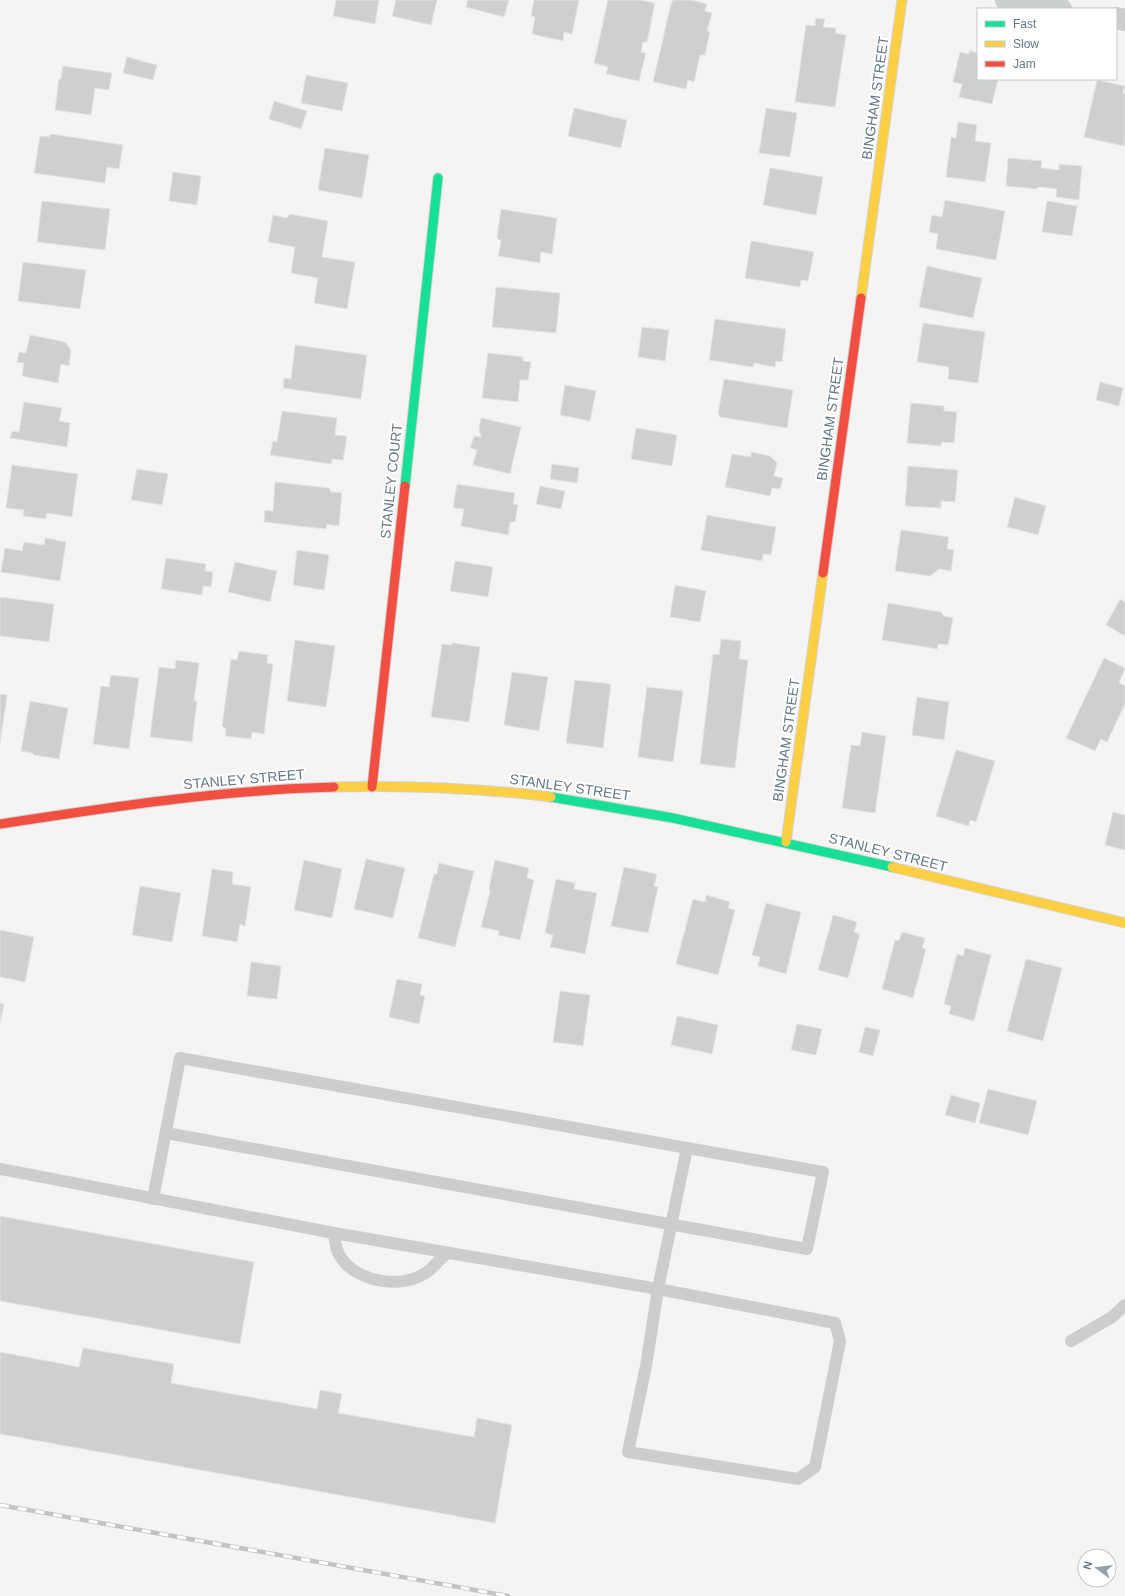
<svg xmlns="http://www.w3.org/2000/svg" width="1125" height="1596" font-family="Helvetica,sans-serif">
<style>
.building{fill:#cecfcf;stroke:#e4e4e2}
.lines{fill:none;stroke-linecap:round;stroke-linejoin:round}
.fast-casing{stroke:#d1d2d2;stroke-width:11}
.slow-casing{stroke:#d1d2d2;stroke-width:11}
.jam-casing{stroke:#d1d2d2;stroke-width:11}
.lane{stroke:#cccdcd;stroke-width:12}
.street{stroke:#cccdcd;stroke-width:22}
.fast{stroke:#16e098;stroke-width:9}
.slow{stroke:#ffcf43;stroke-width:9}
.jam{stroke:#f24e42;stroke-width:9}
.rail-casing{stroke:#c1c3c4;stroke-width:4.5}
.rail{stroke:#fff;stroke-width:3;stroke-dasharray:9;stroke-linecap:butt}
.labels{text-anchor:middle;stroke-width:4;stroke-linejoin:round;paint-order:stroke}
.street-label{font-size:14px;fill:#627985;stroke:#fff}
</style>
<rect width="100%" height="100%" fill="#f5f4f2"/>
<g class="building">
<path d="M336,0H379L375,24L333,16Z"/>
<path d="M396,0H437L431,25L392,16Z"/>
<path d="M468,0H509L504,17L466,7Z"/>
<path d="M534,0H579L572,34L564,32L563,41L532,34L535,17L531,16Z"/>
<path d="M608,0H640L655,3L647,42H643L641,52L646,53L639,81L606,74L608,67L594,63Z"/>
<path d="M673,0H691L707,4L705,11L712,13L707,31L710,32L705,55H700L694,82L688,80L686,89L653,82L671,4Z"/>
<path d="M816,18L825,19L823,27L836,28L835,33L846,35L835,107L795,102L806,25L815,26Z"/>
<path d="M969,51L978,53V79H998L992,104L959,97L962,84L953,82L960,52L969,54Z"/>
<path d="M127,57L157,65L153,80L123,73Z"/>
<path d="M63,66L112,73L109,90L95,88L91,115L55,110L59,79H61Z"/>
<path d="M306,75L348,83L342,111L301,103Z"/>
<path d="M1097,80L1125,86L1123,93L1125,94V140L1124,146L1084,137Z"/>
<path d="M274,101L307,111L301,129L269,119Z"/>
<path d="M574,108L627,120L621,148L568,136Z"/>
<path d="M766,108L797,113L790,157L759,153Z"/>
<path d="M958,122L977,125L975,141L991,143L985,182L946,177L951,137L956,138Z"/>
<path d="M51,134L123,145L119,169L107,167L105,183L34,173L40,136L49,137Z"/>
<path d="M325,148L369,155L362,198L318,190Z"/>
<path d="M1008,158L1042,161L1041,168L1059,170V164L1082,166L1079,200L1056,197L1057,189L1039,187L1036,189L1006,186Z"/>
<path d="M770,168L823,177L816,215L763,205Z"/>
<path d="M173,172L201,176L197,205L169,201Z"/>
<path d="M945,200L1005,211L996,260L936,249L938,234L929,232L932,215L942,217Z"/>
<path d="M42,201L110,209L105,250L37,242Z"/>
<path d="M1047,201L1077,206L1072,236L1042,232Z"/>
<path d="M501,209L557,218L552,254L541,252L540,263L498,256L501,241L497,238Z"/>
<path d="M290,214L328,221L322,257L355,262L347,309L314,303L318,278L291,273L295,247L268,242L273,215L287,218Z"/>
<path d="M751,241L814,252L808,281L801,280L800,287L745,278Z"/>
<path d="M23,262L86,270L80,309L18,301Z"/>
<path d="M927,266L982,278L973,318L919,307Z"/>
<path d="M496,287L560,293L556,333L492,327Z"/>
<path d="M715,319L786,329L782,362L776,361L775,367L754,363L753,367L709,360Z"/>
<path d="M923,323L985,332L978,383L948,379L949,367L917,362Z"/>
<path d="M642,327L669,330L665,361L638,357Z"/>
<path d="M30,335L65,342L71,350L69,366L61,364L58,383L22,376L24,363L17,362L19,352L26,353Z"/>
<path d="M295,345L367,355L361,399L283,388L284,378L291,379Z"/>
<path d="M488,353L523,357V361L531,362L528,380H520L518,402L482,398Z"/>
<path d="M724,379L793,390L787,428L720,417L718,414Z"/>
<path d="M1100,382L1123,388L1119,406L1096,400Z"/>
<path d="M565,385L596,391L590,421L560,415Z"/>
<path d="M24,402L62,408L59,421L70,423L67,447L10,438L12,431L19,432Z"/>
<path d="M911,403L944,406V411L957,412L954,443L942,442L941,446L907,443Z"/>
<path d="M282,411L337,418L335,435L347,436L343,460L332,459L331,464L270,455L273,441L277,442Z"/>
<path d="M481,418L521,427L510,474L473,465L477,450L470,448L474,436L481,437L479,429Z"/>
<path d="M636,428L677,435L672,466L631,459Z"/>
<path d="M751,452L770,456L777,463L774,476L783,478L780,489L772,488L770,496L725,487L732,454L751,457Z"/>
<path d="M552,464L579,468L577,483L550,479Z"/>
<path d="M12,465L78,474L72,517L47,513L46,519L23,516L24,510L6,508Z"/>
<path d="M908,466L958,470L955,502L941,501V508L905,506Z"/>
<path d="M137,469L168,474L162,505L131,500Z"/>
<path d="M275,482L329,488L331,492L342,493L339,526L327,524L326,529L264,522L265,510L273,511Z"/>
<path d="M457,484L515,493L513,504L518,505L515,522H510L508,535L461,526L464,509L453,508Z"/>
<path d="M540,486L565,491L561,509L536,504Z"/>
<path d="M1015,497L1046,506L1038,535L1007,527Z"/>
<path d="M707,515L776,527L771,555L763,554L762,561L701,550Z"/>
<path d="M901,530L949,537L947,549L954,550L951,571L939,569L930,576L895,571Z"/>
<path d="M45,538L66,542L60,581L1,572L5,548L22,551L24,542L44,545Z"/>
<path d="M297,550L329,555L324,590L293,585Z"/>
<path d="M166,558L206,564L205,571L213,572L211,587L203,586L202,595L161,589Z"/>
<path d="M455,561L493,567L488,597L450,591Z"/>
<path d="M235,562L277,571L270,602L228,592Z"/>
<path d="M675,585L706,591L700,622L670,617Z"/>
<path d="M0,597L54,604L49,642L0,636Z"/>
<path d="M1120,599L1125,602V636L1106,625Z"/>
<path d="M888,603L941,612L944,616L953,618L948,645L938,644L937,649L882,640Z"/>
<path d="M721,639L741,641L739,659L748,660L735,768L700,764L713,654L719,655Z"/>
<path d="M295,640L335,646L326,707L287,701Z"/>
<path d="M452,643L480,647L469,722L431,717L442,644L452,645Z"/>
<path d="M239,651L268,655L267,663L273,664L264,734L252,732L251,739L225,736L226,729L222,726L231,659L237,660Z"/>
<path d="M1104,658L1125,668L1119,683L1125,686V704L1107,742L1101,739L1095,751L1066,738Z"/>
<path d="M176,660L199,663L194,701H197L192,742L150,737L159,667L175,669Z"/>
<path d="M512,672L548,677L539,731L504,725Z"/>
<path d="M111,675L139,678L129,749L93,744L101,686L109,687Z"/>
<path d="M575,680L611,684L603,748L566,743Z"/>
<path d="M647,687L683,691L673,762L638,757Z"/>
<path d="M0,694L7,695L0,743Z"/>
<path d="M917,697L949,702L944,740L912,735Z"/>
<path d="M30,701L68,708L59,759L34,755L32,753L21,751Z"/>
<path d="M862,732L886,736L875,813L842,808L851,745L860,746Z"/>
<path d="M956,750L995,761L976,822L970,820L969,826L936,816Z"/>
<path d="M1113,812L1125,815V850L1105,845Z"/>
<path d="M366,859L405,868L393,918L354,909Z"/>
<path d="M304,860L342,869L332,918L294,910Z"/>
<path d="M495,860L529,868L527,878L534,880L520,940L498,935L499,931L481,927L490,892L489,888Z"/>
<path d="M439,863L474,871L455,947L418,938L434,874H437Z"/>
<path d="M624,867L657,874L654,886L658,887L648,933L611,926Z"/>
<path d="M212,869L233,872L232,884L251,887L245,926L240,924L237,942L202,936Z"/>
<path d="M556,879L575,883L574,889L597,893L585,954L550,947L553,935L545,933Z"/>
<path d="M140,886L181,893L172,942L132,935Z"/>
<path d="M706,895L730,902L728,908L735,910L718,975L676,964L693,899L705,902Z"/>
<path d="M766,903L801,912L786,974L758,966L760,957L752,955Z"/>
<path d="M833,915L857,922L854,932L860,934L848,978L818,970Z"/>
<path d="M0,930L34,937L25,982L0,977Z"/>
<path d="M902,932L925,938L922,948L926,949L913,998L882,989L895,940L899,941Z"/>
<path d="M965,948L991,955L974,1021L949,1014L951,1006L944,1004L957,954L963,956Z"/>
<path d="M1026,959L1062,968L1043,1041L1007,1031Z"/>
<path d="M251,962L281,966L277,999L247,996Z"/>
<path d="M397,979L422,984L420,995L425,996L419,1024L389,1017Z"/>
<path d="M560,991L590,995L583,1046L553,1042Z"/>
<path d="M0,1003L4,1004L0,1023Z"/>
<path d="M677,1016L718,1025L712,1054L671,1045Z"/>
<path d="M797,1024L822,1029L816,1055L791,1050Z"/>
<path d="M865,1027L880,1030L873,1056L859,1052Z"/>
<path d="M988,1089L1037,1101L1028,1135L979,1123Z"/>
<path d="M951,1095L980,1103L975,1123L945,1115Z"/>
<path d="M0,1216L254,1262L240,1344L0,1301Z"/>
<path d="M83,1348L174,1364L171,1383L317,1409L320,1390L342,1394L338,1413L474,1437L477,1418L512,1425L495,1523L0,1434V1352L79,1367Z"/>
</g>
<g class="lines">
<g class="fast-casing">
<g id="fast">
<path d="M405,486L438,178"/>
<path d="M551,797L673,818L892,867"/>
</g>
</g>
<g class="slow-casing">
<g id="slow">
<path d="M861,298L902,0"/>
<path d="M334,787C407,785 479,788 551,797"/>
<path d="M786,842L823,573"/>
<path d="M892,867L1125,923"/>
</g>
</g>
<g class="jam-casing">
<g id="jam">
<path d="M823,573L861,298"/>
<path d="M372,787L405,486"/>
<path d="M0,824C111,807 222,790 334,787"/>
</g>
</g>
<g class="lane">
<path d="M0,1169L334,1233L658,1289L646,1366L628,1452L798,1479L815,1467L840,1341L835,1323L658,1289L687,1148"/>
<path d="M153,1199L180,1058L823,1172L807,1249L166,1133"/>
<path d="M334,1233C335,1242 336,1252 342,1259C359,1283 403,1289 427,1272C434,1267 440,1259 447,1253"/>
<path d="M1071,1341L1112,1317L1125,1305"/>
</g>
<g class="street">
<path d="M1006,0L1061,9"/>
<path d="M1116,18L1125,20"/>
</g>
<use href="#fast" class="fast"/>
<use href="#slow" class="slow"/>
<use href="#jam" class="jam"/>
<g class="rail-casing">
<path id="rail" d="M0,1505L508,1596"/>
</g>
<use href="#rail" class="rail"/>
</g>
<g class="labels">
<g class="street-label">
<text transform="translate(875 98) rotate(-82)" y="5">BINGHAM STREET</text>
<text transform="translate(830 419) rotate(-82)" y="5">BINGHAM STREET</text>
<text transform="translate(391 481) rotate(-84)" y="5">STANLEY COURT</text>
<text transform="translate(786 740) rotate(-82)" y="5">BINGHAM STREET</text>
<text transform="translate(244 779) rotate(-5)" y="5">STANLEY STREET</text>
<text transform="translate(570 787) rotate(8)" y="5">STANLEY STREET</text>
<text transform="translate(888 852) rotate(14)" y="5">STANLEY STREET</text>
</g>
</g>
<rect x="977" y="8" width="140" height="72" fill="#ffffff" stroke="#c0c9ce"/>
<rect x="985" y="21" width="20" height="6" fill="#16e098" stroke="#c0c9ce"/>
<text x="1013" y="28" font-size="12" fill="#627985">Fast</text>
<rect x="985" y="41" width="20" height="6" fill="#ffcf43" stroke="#c0c9ce"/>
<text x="1013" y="48" font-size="12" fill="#627985">Slow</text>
<rect x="985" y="61" width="20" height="6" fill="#f24e42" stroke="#c0c9ce"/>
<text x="1013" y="68" font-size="12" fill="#627985">Jam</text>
<g transform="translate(1097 1568) rotate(285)"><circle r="19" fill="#ffffff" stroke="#c0c9ce"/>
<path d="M0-3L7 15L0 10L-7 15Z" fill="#95a4ab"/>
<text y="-6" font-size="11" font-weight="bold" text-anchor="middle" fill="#627985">N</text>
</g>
</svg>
